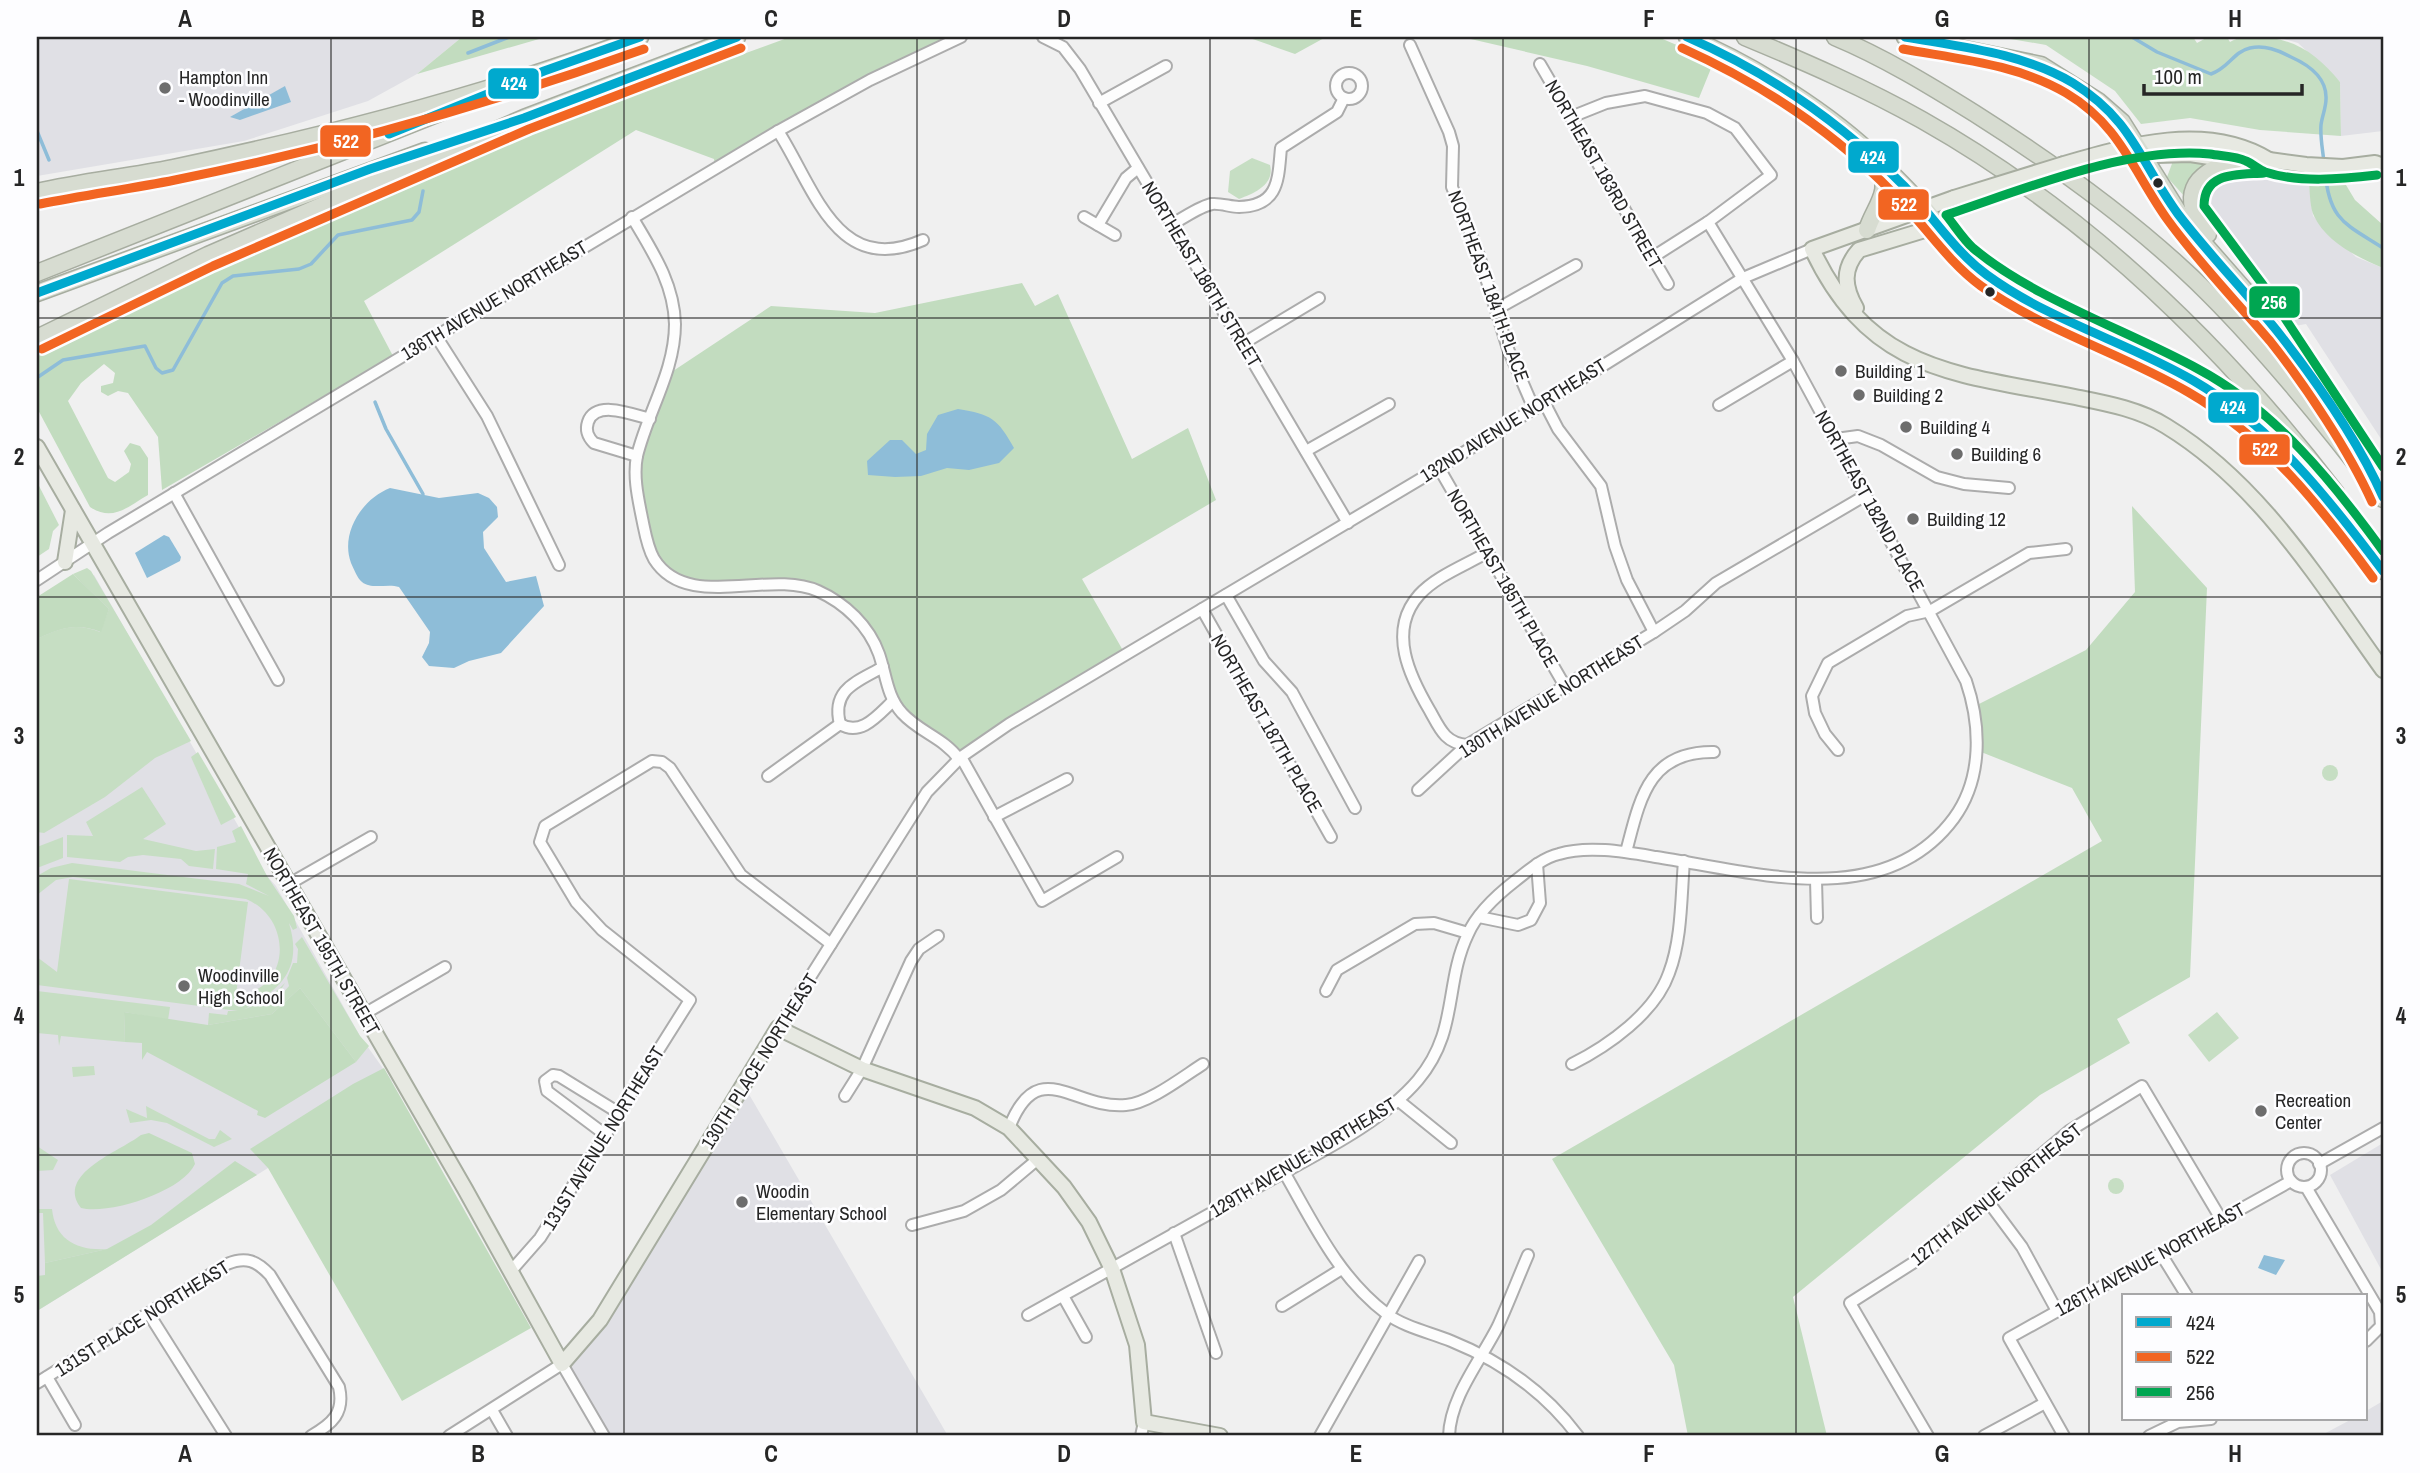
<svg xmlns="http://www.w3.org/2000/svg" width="2420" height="1473" font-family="'Archivo Narrow',sans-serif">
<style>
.built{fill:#e0e0e5}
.green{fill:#c6dec3}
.forest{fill:#c2dcbf}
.water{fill:#8ebdd8}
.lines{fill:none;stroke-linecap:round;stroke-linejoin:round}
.stream{stroke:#8ebdd8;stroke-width:3.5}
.minor-casing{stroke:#acacac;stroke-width:14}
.major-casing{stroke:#a7ada0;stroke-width:18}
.highway-casing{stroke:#a7ada0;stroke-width:19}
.minor{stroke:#fdfdfd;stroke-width:10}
.major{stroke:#e7e9e2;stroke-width:14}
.highway{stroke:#d7dcd1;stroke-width:16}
.major-bridge-casing{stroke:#a7ada0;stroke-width:18;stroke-linecap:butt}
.major-bridge{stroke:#e7e9e2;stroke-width:14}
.bus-1-casing{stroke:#fdfdff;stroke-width:14}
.bus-2-casing{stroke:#fdfdff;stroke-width:14}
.bus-3-casing{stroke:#fdfdff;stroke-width:14}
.bus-1{stroke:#00a9ce;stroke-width:9}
.bus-2{stroke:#f26522;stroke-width:9}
.bus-3{stroke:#00a651;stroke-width:9}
.grid{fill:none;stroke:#262626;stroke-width:2;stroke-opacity:0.55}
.poi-dot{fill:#6d6d6d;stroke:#fdfdff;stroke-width:2.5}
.bus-dot{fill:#262626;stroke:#fdfdff;stroke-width:2.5}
.labels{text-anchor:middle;stroke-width:5;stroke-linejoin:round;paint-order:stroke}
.poi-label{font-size:19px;fill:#262626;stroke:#fdfdff;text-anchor:start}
.street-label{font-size:19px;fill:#262626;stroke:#fdfdff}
.line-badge{stroke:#fdfdff;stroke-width:2.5}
.badge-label{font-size:19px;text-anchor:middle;font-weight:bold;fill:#fff}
.neatline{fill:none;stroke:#262626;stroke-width:2.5}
.grid-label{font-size:23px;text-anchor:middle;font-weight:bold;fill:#262626}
</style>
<rect width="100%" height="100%" fill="#f0f0f0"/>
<g class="built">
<path d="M37,37H462L417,74L368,101L244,141L37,176Z"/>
<path d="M2277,37H2383V131L2341,136L2340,82L2298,43Z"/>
<path d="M2231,172L2309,184L2313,216L2356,257L2383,268V442L2306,324L2289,327L2205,218L2200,205L2205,186L2220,174Z"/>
<path d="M94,575L267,876L276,886L360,1036L392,1081L268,1168L37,1311V601Z"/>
<path d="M743,1084L948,1436H605L562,1364L600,1320Z"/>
<path d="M2383,1143V1273L2330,1175Z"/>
<path d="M2383,1401V1436H2320L2352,1419H2366V1411Z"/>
</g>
<g class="green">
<path d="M1999,37H2193L2197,43L2208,37H2227L2230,42C2239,37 2246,37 2256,37C2294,37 2317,54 2340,82L2341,136L2260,130L2190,118L2141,124L2115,91L2046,45Z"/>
<path d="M1252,158L1270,165C1275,184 1255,193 1239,199L1228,192L1230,171Z"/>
<path d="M2173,161L2207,163L2185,197L2167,177Z"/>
<path d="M37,482L59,525L53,531L49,549L37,557Z"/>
<path d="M87,568L91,571L191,741L155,758L105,797L44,833L37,832V639C59,628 76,622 100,632L109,609L73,574Z"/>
<path d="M198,752L236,817L221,825L191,757Z"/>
<circle cx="2330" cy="773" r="8"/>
<path d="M142,787L166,824L143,839L196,851L215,849L213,869L189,866L181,859L143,855L128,857L120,862L67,857V835L93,836L86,822Z"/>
<path d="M241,826L267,876L294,916L297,928L293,930L289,923C303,969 281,989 245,1009L266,1001L285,983L280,991L283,993L289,986L287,978L293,963H297L298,949L295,944L302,937L360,1036L369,1046L356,1062L300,988L272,1014L208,1025L209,1013L227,1015L228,1011H238L37,985V957L57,972L69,879L248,902L236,995C291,992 294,919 246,899L73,877L56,880L37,895V876L51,868L72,863L239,884L269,896L246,884L248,874L216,869L217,847L236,842L232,831Z"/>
<path d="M63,837V858L37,868V847Z"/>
<path d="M37,991L170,1007L168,1020L124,1012L125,1042L61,1036L59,1046L58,1035L37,1033Z"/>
<path d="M2217,1012L2239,1038L2209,1062L2188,1035Z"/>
<path d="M94,1066L95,1075L73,1077L72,1067Z"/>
<path d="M146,1106L209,1139H215L220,1130L232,1139L214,1147L167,1123L151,1120L130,1123L126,1109L147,1118Z"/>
<path d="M37,1146L58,1160L53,1170L37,1171Z"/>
<circle cx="2116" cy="1186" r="8"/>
<path d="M37,1209H52C55,1239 76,1251 107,1249L45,1263L43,1213H37Z"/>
</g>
<g class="forest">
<path d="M462,37H546L417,74Z"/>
<path d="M790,37H961L715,167L714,159L636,130L364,301L393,356L162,490L158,437L128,393L118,391L108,396L101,392V386L113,383L115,373L104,364L81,383L68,401L108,478L115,482L129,472L131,464L124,451L130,443L140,446L148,458V495C127,507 113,522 90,507L37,408V353L116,316L246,245L319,213L531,131Z"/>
<path d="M1247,37H1326L1295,54Z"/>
<path d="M1462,37H1658L1714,61L1699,98L1587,66Z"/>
<path d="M2309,184L2346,185L2355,200L2383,225V268C2359,258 2326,242 2314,216C2310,208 2310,193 2309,184Z"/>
<path d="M1022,283L1035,306L1058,294L1132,459L1188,428L1216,500L1082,579L1125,654L961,757L902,713L879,654L859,621L815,590L695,587L654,558L635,474L667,375L771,306L875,313Z"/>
<path d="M2132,506L2207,588L2190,977L2117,1019L2130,1043L2040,1095L1793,1297L1827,1436H1688L1674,1365L1552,1159L2102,841L2072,788L1976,750L1975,706L2086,650L2135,592Z"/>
<path d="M73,574L109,609L101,632C76,622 60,628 37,639V597Z"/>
<path d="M300,988L356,1062L265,1118L257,1115L258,1111L147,1052L142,1060V1043L125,1042L124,1012L208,1025L272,1014Z"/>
<path d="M384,1068L531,1328L402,1401L268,1168L250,1149L353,1084Z"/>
<path d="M149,1133L192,1153L195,1164C182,1192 109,1215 81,1208C55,1174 119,1152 141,1135Z"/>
<path d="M235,1161L257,1175L37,1311V1276L45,1275V1263L107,1249L151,1225Z"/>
</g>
<g class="water">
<path d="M285,86L291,102L240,120L230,117Z"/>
<path d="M958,409C991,414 998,419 1014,448L999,463L969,470L947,468L921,476L895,477L868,475L867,461L890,440H902L916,454L926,450L927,434L938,415Z"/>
<path d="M390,488L439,498L478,493L489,498L497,507L498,517L483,532L484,548L506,582L536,576L544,606L501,653L469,661L454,668L429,666L422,657L429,643L430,632L399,587C388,583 372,590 362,582C357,578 354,569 351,563C340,533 362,499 390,488Z"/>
<path d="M164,535L169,537L181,557L180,561L147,578L135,553Z"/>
<path d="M2264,1255L2285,1260L2276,1275L2258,1268Z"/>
</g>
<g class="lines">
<g class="stream">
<path d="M2132,37L2157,52L2211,74C2229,68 2233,52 2250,48C2265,45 2278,50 2291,57C2309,65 2327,78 2326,99C2326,108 2322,116 2321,125C2320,138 2323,151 2324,163"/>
<path d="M468,53L509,37"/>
<path d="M37,131L49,160"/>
<path d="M2325,171C2329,221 2346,224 2383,248"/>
<path d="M38,377L63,360L145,346L156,368L162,373L173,370L222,283L233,276L299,269L311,264L338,235L412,220L419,212L423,191"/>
<path d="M375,402L386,429L423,494"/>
</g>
<g class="minor-casing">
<g id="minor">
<path d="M1043,37L1063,47L1080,69L1348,523"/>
<path d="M1410,45L1449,132L1453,146L1452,187L1477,249L1508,349L1534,409"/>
<path d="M1540,64L1668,284"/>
<circle cx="1349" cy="86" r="13"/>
<path d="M1099,103L1166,66"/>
<path d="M1571,117L1606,103L1645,96L1707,113L1735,128L1771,175L1708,222L1653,257"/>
<path d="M778,131C815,189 837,278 923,240"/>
<path d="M632,217C652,251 674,283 675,324C675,371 648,411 637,456C633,476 638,498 642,518C645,532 647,547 654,559C687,612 768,569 818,591C845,603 869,626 879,654C886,674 887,697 902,713C919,732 944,738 959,759"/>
<path d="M1084,217L1115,235"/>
<path d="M1172,224C1184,218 1200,206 1212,204C1220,203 1231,207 1239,207C1280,206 1278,178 1281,148L1337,112L1344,98"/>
<path d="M1098,225L1126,178L1138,168"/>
<path d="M1497,309L1576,265"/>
<path d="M436,336L487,416L559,565"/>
<path d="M1244,343L1319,298"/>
<path d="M1544,402L1558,429L1601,486L1615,546L1627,580L1654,632"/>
<path d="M1719,405L1793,361"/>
<path d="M1836,439L1858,436L1881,445L1937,477L1964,484L2009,488"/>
<path d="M1306,451L1389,404"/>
<path d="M637,456L594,443C588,437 585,431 588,422C596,399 634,415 650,419"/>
<path d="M1439,468L1566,688"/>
<path d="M174,493L278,680"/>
<path d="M37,580L108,533L778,131L870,80L961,37"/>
<path d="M1226,595L1264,661L1292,692L1355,808"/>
<path d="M1202,609L1331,837"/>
<path d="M840,724C831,689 857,682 883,667"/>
<path d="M1467,745C1445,743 1440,729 1430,711C1410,677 1387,631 1419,595C1436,576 1466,565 1488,552"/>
<path d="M1838,750L1825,734L1815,713L1812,696L1828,663L1907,616L1930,611L2029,553L2066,549"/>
<path d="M961,757L1042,901L1117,857"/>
<path d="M768,776L840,724C861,737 878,715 893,701"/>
<path d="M1418,790L1467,745L1654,632L1685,611L1716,583L1866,495"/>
<path d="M994,817L1067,779"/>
<path d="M1626,852C1640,799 1648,751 1714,752"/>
<path d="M1816,880L1817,918"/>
<path d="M289,884L371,837"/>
<path d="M1479,917L1518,925L1531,920L1540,903L1537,864"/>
<path d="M1326,991L1337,970L1415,924L1434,923L1468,933"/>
<path d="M364,1014L445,967"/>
<path d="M778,1028L927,792L961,757L1009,724L1439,468L1743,278L1812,249"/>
<path d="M1572,1064C1608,1046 1655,1013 1669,973C1682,939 1681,897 1684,861"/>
<path d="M845,1096L862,1069L911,961L919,949L938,936"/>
<path d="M1399,1101L1451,1143"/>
<path d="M1009,1128C1038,1053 1074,1110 1126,1105C1148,1104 1184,1076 1203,1064"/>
<path d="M607,1136L547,1091L545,1081L553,1075L559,1076L619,1113"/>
<circle cx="2304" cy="1170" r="17"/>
<path d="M2319,1164L2383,1128"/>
<path d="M1284,1172C1314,1224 1338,1277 1387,1314C1404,1327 1432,1333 1451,1341C1503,1362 1545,1392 1578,1436"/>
<path d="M2306,1187L2380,1312L2381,1326L2366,1341"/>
<path d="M1987,1200L2022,1247L2057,1311"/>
<path d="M912,1225L964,1211L1001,1190L1038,1159"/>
<path d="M1174,1233L1216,1353"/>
<path d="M2161,1254L2187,1296"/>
<path d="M511,1271L540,1238L690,1000L602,930L576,902L540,842L545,826L652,761L662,762L670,768L741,875L831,944"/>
<path d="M1063,1296L1086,1337"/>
<path d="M1282,1306L1340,1270"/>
<path d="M149,1314L226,1436"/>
<path d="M1028,1315C1104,1273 1180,1230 1256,1188C1308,1158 1379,1126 1418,1080C1459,1031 1444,984 1468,934C1477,913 1497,895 1515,881C1528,871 1542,858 1559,854C1588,845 1626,852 1656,857C1753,872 1884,913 1954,818C1983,778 1981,725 1966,681L1793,361L1708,222"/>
<path d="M47,1377L75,1425"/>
<path d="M37,1383L227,1264C246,1256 257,1261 270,1275L339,1387C345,1413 332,1424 311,1436"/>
<path d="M492,1410L507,1436"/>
<path d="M449,1436L562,1364L604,1436"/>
<path d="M1141,1436L1144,1422"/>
<path d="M1320,1436L1419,1261"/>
<path d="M1449,1436C1450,1397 1481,1360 1498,1326C1509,1302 1518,1278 1528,1255"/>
<path d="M1928,1436L1850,1303L1916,1261L2069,1131L2142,1086L2221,1219"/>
<path d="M1984,1436L2045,1403"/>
<path d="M2064,1436L2009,1338L2291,1181"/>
<path d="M2149,1436L2178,1422L2211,1419"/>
</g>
</g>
<g class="major-casing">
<g id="major">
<path d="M2136,147L2157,155L2190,154L2249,163L2269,160L2306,165L2343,167L2375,163L2383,166"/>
<path d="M2064,164C2129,145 2207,122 2269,160"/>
<path d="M1954,198L1812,249C1871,374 1956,373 2075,397C2105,403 2139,409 2166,426C2261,484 2319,581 2383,670"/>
<path d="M1856,308C1844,287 1842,269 1859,250L1938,226"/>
<path d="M37,447L465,1189L562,1364L600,1320L778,1028L862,1069L975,1108L1009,1128L1064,1187L1089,1222L1112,1269L1137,1345L1144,1422L1220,1436"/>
<path d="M65,562L73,510"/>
</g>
</g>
<g class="highway-casing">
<g id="highway">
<path d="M1687,37C1752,64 1831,113 1881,163C1896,178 1912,193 1925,209C1945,233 1962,256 1987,275C2047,318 2129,344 2194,381C2274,426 2330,499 2383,571"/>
<path d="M1745,37C1805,62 1865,88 1922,120C2085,212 2223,345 2336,493"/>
<path d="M1835,37C1883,57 1929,85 1974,113C2056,165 2139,224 2208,293C2272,357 2329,428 2383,499"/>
<path d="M1905,37L2041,65L2098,101L2122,122L2184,221L2269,318"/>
<path d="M37,192C82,182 128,177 173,168C331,135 490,94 640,37"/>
<path d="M1867,230C1874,207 1894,190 1877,166"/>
<path d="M2208,234C2178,197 2192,173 2235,161"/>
<path d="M37,273L467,102"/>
<path d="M37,293L425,151"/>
<path d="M2265,311L2366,460"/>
<path d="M37,338L208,255L524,118L737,37"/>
</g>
</g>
<use href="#minor" class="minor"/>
<use href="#major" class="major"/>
<use href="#highway" class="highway"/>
<g class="major-bridge-casing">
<path id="major-bridge" d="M1954,198L2064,164"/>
</g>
<use href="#major-bridge" class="major-bridge"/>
<g class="bus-1-casing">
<g id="bus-1">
<path d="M1687,37C1769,73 1841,122 1904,186C1932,215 1954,251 1987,275C2050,321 2127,342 2194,381C2273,427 2329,499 2383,571"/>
<path d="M1905,37C1962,47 2023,53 2073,83C2133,120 2140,162 2178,214C2210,256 2248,294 2281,336C2319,385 2358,440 2383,497"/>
<path d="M389,134L544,71L640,37"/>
<path d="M37,293L370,169L524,118L737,37"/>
</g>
</g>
<g class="bus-2-casing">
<g id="bus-2">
<path d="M1682,48C1762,84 1833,131 1894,194C1924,224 1947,261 1981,286C2045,331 2121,353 2188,392C2266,437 2321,507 2373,578"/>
<path d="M1903,49C1958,59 2017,64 2066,93C2120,125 2133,171 2167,219C2198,262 2236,301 2270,341C2305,385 2349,451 2372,502"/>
<path d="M40,204C84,195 130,189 175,180C335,148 491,104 644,49"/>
<path d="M42,349L213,266L529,129L741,48"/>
</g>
</g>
<g class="bus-3-casing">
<g id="bus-3">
<path d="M2264,173C2239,175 2204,171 2204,206L2263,285L2383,467"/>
<path d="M2377,175C2342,179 2298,183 2265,172C2258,169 2253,164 2246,161C2236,156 2221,156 2210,154C2127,146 2025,189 1946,215C1955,226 1963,239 1973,248C2032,298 2129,331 2198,369C2275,410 2333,482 2383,551"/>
</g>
</g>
<use href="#bus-1" class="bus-1"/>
<use href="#bus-2" class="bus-2"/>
<use href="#bus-3" class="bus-3"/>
</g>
<path class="grid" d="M331,37V1436M624,37V1436M917,37V1436M1210,37V1436M1503,37V1436M1796,37V1436M2089,37V1436M37,318H2383M37,597H2383M37,876H2383M37,1155H2383"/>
<g class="poi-dot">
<circle cx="165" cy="88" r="7"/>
<circle cx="1841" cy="371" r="7"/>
<circle cx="1859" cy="395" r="7"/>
<circle cx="1906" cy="427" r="7"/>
<circle cx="1957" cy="454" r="7"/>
<circle cx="1913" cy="519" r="7"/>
<circle cx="184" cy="986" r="7"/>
<circle cx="2261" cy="1111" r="7"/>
<circle cx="742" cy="1202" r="7"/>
</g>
<g class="bus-dot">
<circle cx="2158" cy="183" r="6"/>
<circle cx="1990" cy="292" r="6"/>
</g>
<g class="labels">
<g class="poi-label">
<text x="179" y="84">Hampton Inn<tspan x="179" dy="22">- Woodinville</tspan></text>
<text x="1855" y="378">Building 1</text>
<text x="1873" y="402">Building 2</text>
<text x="1920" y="434">Building 4</text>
<text x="1971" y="461">Building 6</text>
<text x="1927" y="526">Building 12</text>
<text x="198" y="982">Woodinville<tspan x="198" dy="22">High School</tspan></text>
<text x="2275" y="1107">Recreation<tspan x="2275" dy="22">Center</tspan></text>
<text x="756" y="1198">Woodin<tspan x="756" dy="22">Elementary School</tspan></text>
</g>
<g class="street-label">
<text transform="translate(1604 174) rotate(60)" y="7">NORTHEAST 183RD STREET</text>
<text transform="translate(1202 274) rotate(59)" y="7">NORTHEAST 186TH STREET</text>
<text transform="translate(1489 286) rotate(70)" y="7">NORTHEAST 184TH PLACE</text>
<text transform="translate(494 300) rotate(-31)" y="7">136TH AVENUE NORTHEAST</text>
<text transform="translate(1513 420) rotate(-32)" y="7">132ND AVENUE NORTHEAST</text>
<text transform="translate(1870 501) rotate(61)" y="7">NORTHEAST 182ND PLACE</text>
<text transform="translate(1503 578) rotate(60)" y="7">NORTHEAST 185TH PLACE</text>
<text transform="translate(1551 696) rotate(-32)" y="7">130TH AVENUE NORTHEAST</text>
<text transform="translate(1267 723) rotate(60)" y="7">NORTHEAST 187TH PLACE</text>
<text transform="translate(322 941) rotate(60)" y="7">NORTHEAST 195TH STREET</text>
<text transform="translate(759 1061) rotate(-58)" y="7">130TH PLACE NORTHEAST</text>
<text transform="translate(603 1138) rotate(-58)" y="7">131ST AVENUE NORTHEAST</text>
<text transform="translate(1303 1157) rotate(-31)" y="7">129TH AVENUE NORTHEAST</text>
<text transform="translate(1996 1194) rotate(-39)" y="7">127TH AVENUE NORTHEAST</text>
<text transform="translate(2150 1259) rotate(-29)" y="7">126TH AVENUE NORTHEAST</text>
<text transform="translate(142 1318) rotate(-32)" y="7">131ST PLACE NORTHEAST</text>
</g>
</g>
<g class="line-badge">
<rect x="487" y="67" width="53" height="33" rx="7" fill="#00a9ce"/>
<rect x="319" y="124" width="53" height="34" rx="7" fill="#f26522"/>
<rect x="1847" y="140" width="53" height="34" rx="7" fill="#00a9ce"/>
<rect x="1877" y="188" width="53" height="33" rx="7" fill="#f26522"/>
<rect x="2248" y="285" width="53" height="34" rx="7" fill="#00a651"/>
<rect x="2207" y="391" width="53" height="33" rx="7" fill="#00a9ce"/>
<rect x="2238" y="433" width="53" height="33" rx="7" fill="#f26522"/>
</g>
<g class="badge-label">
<text x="514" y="90">424</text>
<text x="346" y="148">522</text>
<text x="1873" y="164">424</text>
<text x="1904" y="211">522</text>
<text x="2274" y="309">256</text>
<text x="2233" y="414">424</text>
<text x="2265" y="456">522</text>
</g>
<rect width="2420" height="1473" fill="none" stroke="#fdfdff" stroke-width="77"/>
<rect x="2122" y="1294" width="245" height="126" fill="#fdfdff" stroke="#a7a7a8" stroke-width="2"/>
<rect x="2136" y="1317" width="35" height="10" fill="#00a9ce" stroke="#a7a7a8" stroke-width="2"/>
<text x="2186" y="1330" font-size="21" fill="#262626">424</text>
<rect x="2136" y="1352" width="35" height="10" fill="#f26522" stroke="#a7a7a8" stroke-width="2"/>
<text x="2186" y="1364" font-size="21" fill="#262626">522</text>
<rect x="2136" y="1387" width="35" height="10" fill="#00a651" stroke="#a7a7a8" stroke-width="2"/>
<text x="2186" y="1400" font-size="21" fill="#262626">256</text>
<path d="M2144 84v10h158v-10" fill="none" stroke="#262626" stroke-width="3.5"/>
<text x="2154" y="84" font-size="21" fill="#262626" stroke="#fdfdff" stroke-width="5" paint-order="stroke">100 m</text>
<rect x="38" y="38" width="2344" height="1396" class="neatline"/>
<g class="grid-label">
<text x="185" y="27">A</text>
<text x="478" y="27">B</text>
<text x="771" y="27">C</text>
<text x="1064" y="27">D</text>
<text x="1356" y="27">E</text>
<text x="1649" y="27">F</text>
<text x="1942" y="27">G</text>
<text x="2235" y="27">H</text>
<text x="19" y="186">1</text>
<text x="2401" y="186">1</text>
<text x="19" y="465">2</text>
<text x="2401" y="465">2</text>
<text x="19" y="744">3</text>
<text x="2401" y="744">3</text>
<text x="19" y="1024">4</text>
<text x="2401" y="1024">4</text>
<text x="19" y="1303">5</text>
<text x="2401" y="1303">5</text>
<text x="185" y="1462">A</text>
<text x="478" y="1462">B</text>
<text x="771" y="1462">C</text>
<text x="1064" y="1462">D</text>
<text x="1356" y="1462">E</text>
<text x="1649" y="1462">F</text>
<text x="1942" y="1462">G</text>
<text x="2235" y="1462">H</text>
</g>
</svg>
